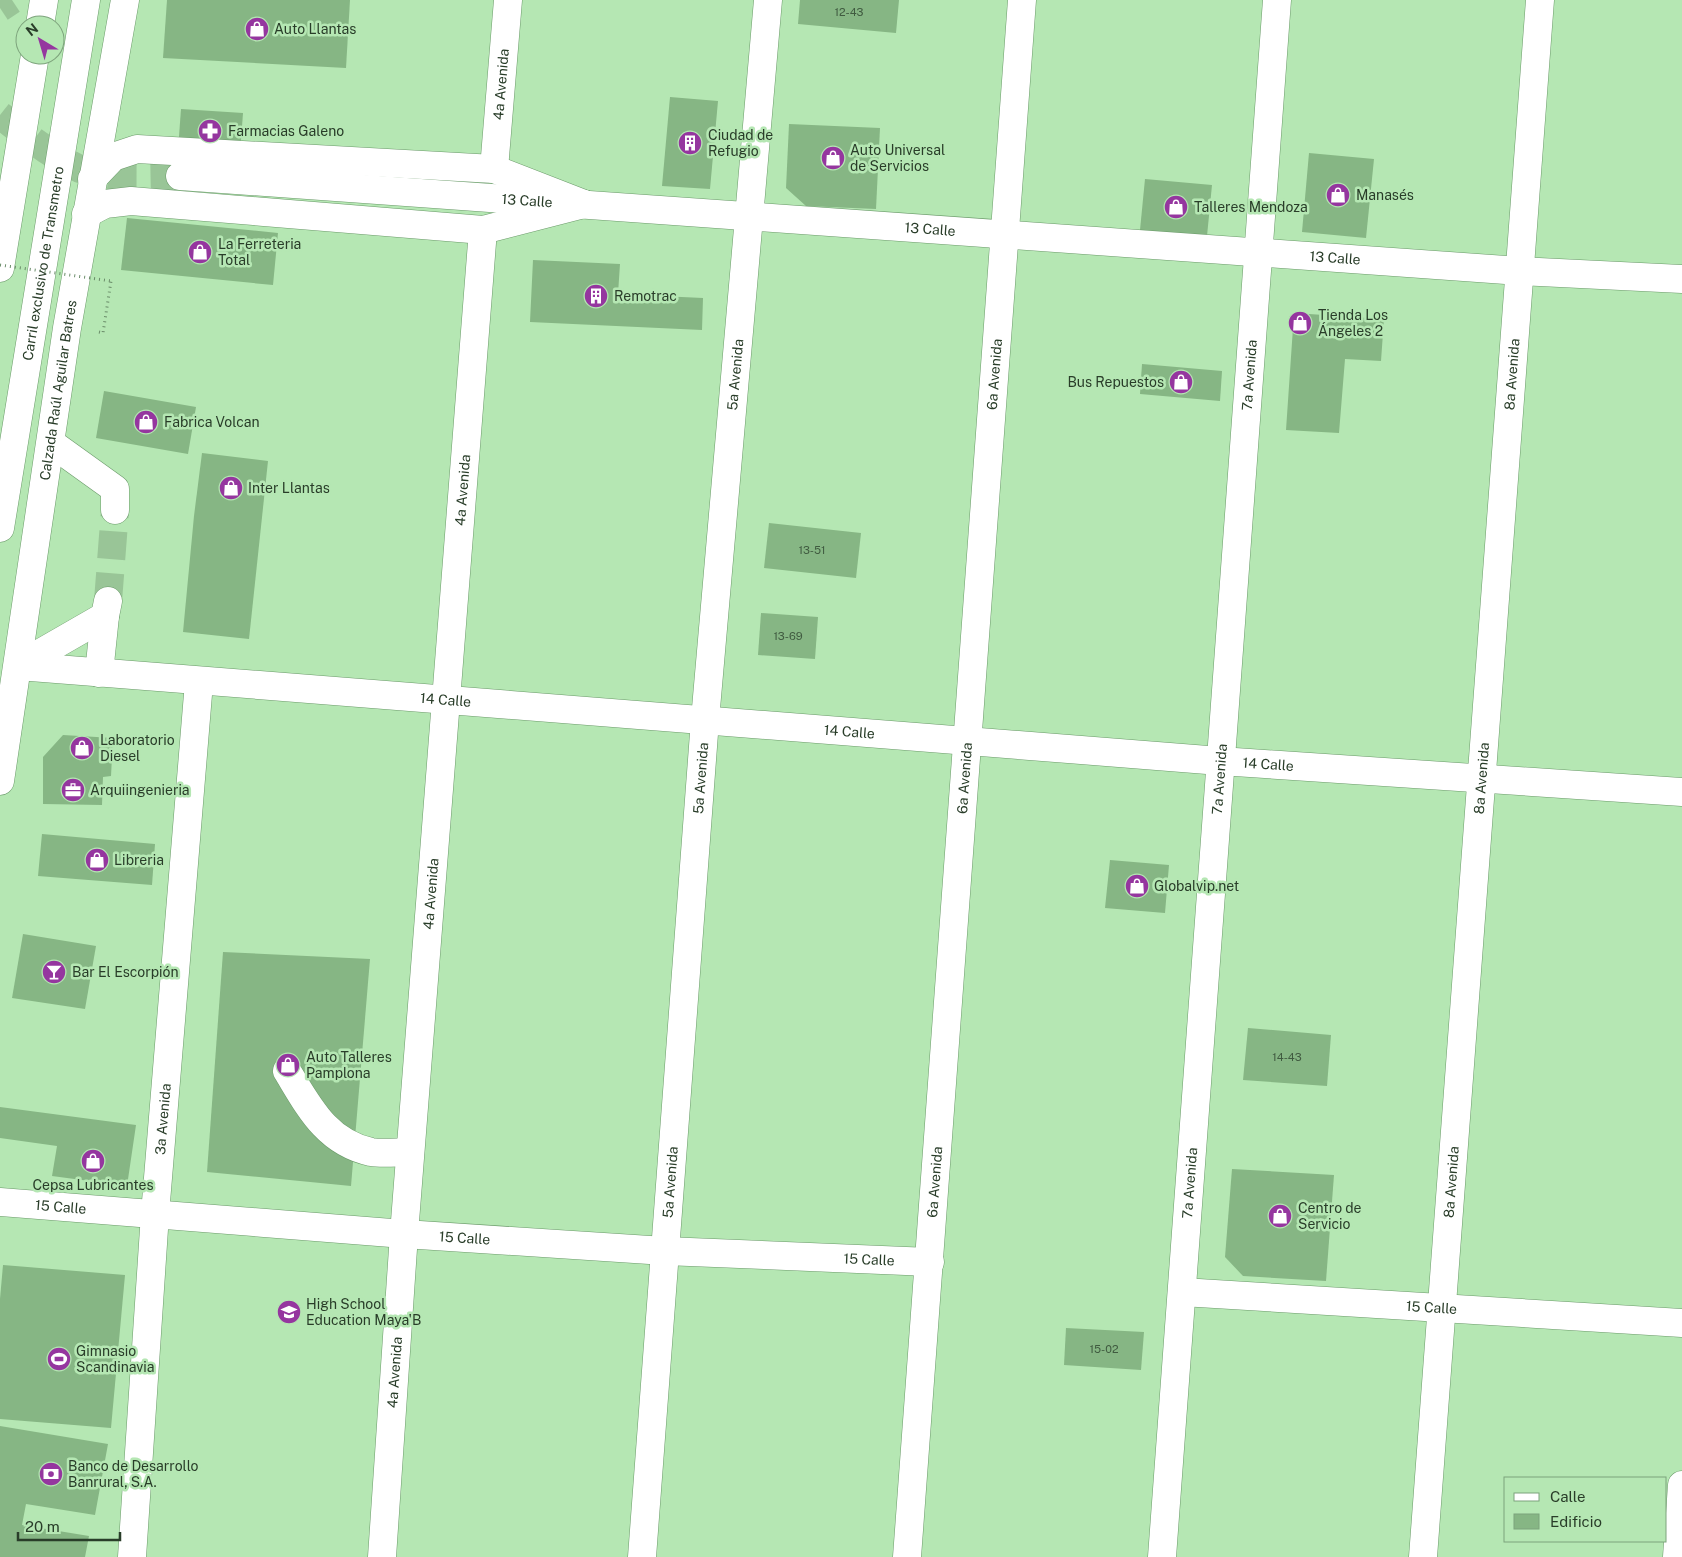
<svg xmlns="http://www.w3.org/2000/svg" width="1682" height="1557" font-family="'Public Sans',sans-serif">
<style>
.building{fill:#86b684}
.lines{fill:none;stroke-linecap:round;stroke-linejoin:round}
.minor-tunnel{stroke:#99c597;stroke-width:28;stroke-dasharray:28 14;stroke-linecap:butt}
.major-tunnel{stroke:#99c597;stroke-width:28;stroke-dasharray:28 14;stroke-linecap:butt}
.minor-casing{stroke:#6a9a69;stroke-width:29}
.major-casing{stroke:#6a9a69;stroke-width:29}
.highway-casing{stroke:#6a9a69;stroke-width:29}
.path{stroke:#6a8c69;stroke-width:3;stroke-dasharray:1 4;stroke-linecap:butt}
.minor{stroke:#fff;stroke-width:28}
.major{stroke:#fff;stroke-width:28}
.highway{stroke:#fff;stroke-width:28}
.path-bridge{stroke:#6a8c69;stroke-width:3;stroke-dasharray:1 4;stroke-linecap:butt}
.labels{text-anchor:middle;stroke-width:5;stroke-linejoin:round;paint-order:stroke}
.number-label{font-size:11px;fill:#405b40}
.poi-label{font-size:14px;fill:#293d29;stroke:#b5e7b3;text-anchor:start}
.street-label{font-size:14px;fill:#293d29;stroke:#b5e7b3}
</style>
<rect width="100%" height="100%" fill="#b5e7b3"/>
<g class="building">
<path d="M167,0H350L346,68L163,58Z"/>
<path d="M800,0H899L896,33L798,24Z"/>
<path d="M670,97L718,101L710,189L662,186Z"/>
<path d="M181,109L243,113L240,154L178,150Z"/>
<path d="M789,124L880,128L876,209L806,206L786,188Z"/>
<path d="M1309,153L1374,159L1366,238L1302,232Z"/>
<path d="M1145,179L1212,185L1207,236L1140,230Z"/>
<path d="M127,218L278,233L273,285L121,270Z"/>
<path d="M533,260L620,264L618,294L703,298L702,330L530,322Z"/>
<path d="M1294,313L1384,319L1381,361L1345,359L1339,433L1286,430Z"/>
<path d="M1142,364L1222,371L1220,401L1140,394Z"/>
<path d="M104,391L196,407L188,454L96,438Z"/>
<path d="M202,453L268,461L249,639L183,632L194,516Z"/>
<path d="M769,523L861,533L856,578L764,568Z"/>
<path d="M761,613L818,617L815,659L758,655Z"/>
<path d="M63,735L113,738L111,776L103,777L102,805L43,804V757Z"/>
<path d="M42,834L155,844L152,885L38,876Z"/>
<path d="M1110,860L1169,865L1165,913L1105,908Z"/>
<path d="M23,934L96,946L85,1009L12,998Z"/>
<path d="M223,952L370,959L351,1186L207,1172Z"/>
<path d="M1248,1028L1331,1035L1327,1086L1243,1080Z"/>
<path d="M0,1107L136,1125L127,1186L52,1176L57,1146L0,1138Z"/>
<path d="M1232,1169L1334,1175L1326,1281L1243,1276L1225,1257Z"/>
<path d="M3,1265L125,1275L111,1428L0,1419V1299Z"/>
<path d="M1066,1328L1144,1332L1141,1370L1064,1365Z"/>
<path d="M0,1426L108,1444L95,1515L26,1504L22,1525L89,1536L85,1557H0Z"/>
</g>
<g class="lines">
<path class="minor-tunnel" d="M108,601L115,510"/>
<g class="major-tunnel">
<path d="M0,8L12,0"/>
<path d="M0,115C24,134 52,156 80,169C107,180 151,176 180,176"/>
</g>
<g class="minor-casing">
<g id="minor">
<path id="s1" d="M494,169L508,0"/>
<path d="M51,443L115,489V510"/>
<path id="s2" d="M0,528L86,0"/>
<path id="s3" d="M18,666L1220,761L1682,792"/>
<path d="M18,666L105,616L108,601"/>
<path d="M99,673L105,616"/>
<path d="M287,1071C309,1107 326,1142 371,1152C383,1154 398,1152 410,1152"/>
<path id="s4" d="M0,1202L404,1234L665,1251L930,1262"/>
<path id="s5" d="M1182,1292L1682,1323"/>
<path id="s6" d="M132,1557L155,1214L199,682"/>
<path id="s7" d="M382,1557L404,1234L483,230"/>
<path id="s8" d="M642,1557L705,720L768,0"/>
<path id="s9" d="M907,1557L1022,0"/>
<path id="s10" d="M1423,1557L1540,0"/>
<path d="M1677,1557L1682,1485"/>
</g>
</g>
<g class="major-casing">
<g id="major">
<path id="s11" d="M180,176L1520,271L1682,279"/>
<path id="s12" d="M1162,1557L1277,0"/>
</g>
</g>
<g class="highway-casing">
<g id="highway">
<path d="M40,25L44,0"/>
<path d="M92,179L113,157L137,149L494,169L584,204"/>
<path d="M86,214L105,204L131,201L483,230L584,204"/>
<path d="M0,268L35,55"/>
<path id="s13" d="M0,781L67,328L125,0"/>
</g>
</g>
<path class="path" d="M99,332L103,333L111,281"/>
<use href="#minor" class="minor"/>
<use href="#major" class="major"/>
<use href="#highway" class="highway"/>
<path class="path-bridge" d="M0,265L111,281"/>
</g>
<defs>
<g id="shop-disc" transform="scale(1.25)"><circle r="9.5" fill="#95369f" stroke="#b5e7b3"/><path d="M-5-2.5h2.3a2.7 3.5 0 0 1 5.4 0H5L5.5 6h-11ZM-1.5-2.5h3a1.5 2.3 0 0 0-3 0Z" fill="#fff"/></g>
<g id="pharmacy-disc" transform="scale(1.25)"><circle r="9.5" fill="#95369f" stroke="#b5e7b3"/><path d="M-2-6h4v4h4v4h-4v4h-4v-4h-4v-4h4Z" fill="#fff"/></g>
<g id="building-disc" transform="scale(1.25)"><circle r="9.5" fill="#95369f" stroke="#b5e7b3"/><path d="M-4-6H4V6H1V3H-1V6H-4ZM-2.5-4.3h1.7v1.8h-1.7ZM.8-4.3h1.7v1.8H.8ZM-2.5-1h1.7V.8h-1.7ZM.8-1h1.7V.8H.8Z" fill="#fff"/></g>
<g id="office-disc" transform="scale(1.25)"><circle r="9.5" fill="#95369f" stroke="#b5e7b3"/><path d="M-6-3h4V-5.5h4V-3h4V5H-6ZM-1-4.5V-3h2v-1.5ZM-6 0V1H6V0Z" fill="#fff"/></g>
<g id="bar-disc" transform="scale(1.25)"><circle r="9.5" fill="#95369f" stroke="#b5e7b3"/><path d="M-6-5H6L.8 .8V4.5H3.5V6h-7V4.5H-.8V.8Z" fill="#fff"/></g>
<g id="school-disc" transform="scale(1.25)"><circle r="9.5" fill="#95369f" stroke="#b5e7b3"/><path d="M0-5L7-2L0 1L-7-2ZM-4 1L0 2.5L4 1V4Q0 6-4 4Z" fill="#fff"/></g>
<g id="stadium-disc" transform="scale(1.25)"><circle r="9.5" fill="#95369f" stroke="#b5e7b3"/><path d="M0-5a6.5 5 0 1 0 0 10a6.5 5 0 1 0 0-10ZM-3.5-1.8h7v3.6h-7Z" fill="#fff"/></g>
<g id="bank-disc" transform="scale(1.25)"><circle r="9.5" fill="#95369f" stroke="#b5e7b3"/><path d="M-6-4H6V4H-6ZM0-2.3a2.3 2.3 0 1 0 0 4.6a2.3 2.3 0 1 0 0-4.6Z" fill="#fff"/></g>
</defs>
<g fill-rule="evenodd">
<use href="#shop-disc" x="257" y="29"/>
<use href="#pharmacy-disc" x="210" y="131"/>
<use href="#building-disc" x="690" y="143"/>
<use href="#shop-disc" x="833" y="158"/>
<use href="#shop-disc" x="1338" y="195"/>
<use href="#shop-disc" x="1176" y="207"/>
<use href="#shop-disc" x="200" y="252"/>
<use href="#building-disc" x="596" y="296"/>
<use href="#shop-disc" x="1300" y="323"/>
<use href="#shop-disc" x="1181" y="382"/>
<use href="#shop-disc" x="146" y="422"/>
<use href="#shop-disc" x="231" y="488"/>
<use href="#shop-disc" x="82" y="748"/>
<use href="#office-disc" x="73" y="790"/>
<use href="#shop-disc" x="97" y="860"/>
<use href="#shop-disc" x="1137" y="886"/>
<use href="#bar-disc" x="54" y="972"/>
<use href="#shop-disc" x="288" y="1065"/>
<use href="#shop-disc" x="93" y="1161"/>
<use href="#shop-disc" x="1280" y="1216"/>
<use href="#school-disc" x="289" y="1312"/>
<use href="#stadium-disc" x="59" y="1359"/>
<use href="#bank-disc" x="51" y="1474"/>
</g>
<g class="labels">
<g class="number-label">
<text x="849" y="16">12-43</text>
<text x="812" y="554">13-51</text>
<text x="788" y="640">13-69</text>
<text x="1287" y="1061">14-43</text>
<text x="1104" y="1353">15-02</text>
</g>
<g class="poi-label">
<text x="274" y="34">Auto Llantas</text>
<text x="228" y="136">Farmacias Galeno</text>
<text x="708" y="140">Ciudad de<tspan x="708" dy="16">Refugio</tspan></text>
<text x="850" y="155">Auto Universal<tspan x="850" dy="16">de Servicios</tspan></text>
<text x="1356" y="200">Manasés</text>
<text x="1194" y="212">Talleres Mendoza</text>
<text x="218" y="249">La Ferreteria<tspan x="218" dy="16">Total</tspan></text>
<text x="614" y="301">Remotrac</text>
<text x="1318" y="320">Tienda Los<tspan x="1318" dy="16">Ángeles 2</tspan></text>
<text x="1164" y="387" text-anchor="end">Bus Repuestos</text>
<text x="164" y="427">Fabrica Volcan</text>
<text x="248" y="493">Inter Llantas</text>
<text x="100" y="745">Laboratorio<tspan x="100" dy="16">Diesel</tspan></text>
<text x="90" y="795">Arquiingenieria</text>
<text x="114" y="865">Libreria</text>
<text x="1154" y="891">Globalvip.net</text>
<text x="72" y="977">Bar El Escorpión</text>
<text x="306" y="1062">Auto Talleres<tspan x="306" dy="16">Pamplona</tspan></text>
<text x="93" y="1190" text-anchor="middle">Cepsa Lubricantes</text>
<text x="1298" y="1213">Centro de<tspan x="1298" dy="16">Servicio</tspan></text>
<text x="306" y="1309">High School<tspan x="306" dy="16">Education Maya'B</tspan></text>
<text x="76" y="1356">Gimnasio<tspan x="76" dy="16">Scandinavia</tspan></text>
<text x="68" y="1471">Banco de Desarrollo<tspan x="68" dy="16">Banrural, S.A.</tspan></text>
</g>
<g class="street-label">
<text dy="5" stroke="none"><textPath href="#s1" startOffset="85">4a Avenida</textPath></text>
<text dy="5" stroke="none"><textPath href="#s11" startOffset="348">13 Calle</textPath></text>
<text dy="5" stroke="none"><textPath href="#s11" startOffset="752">13 Calle</textPath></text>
<text dy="5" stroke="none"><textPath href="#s11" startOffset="1158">13 Calle</textPath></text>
<text dy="5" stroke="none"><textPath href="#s2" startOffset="268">Carril exclusivo de Transmetro</textPath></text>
<text dy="5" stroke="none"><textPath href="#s8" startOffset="1186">5a Avenida</textPath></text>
<text dy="5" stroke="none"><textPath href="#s9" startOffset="1186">6a Avenida</textPath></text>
<text dy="5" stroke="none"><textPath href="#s12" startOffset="1185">7a Avenida</textPath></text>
<text dy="5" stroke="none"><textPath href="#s10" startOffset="1186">8a Avenida</textPath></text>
<text dy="5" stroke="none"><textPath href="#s13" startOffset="395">Calzada Raúl Aguilar Batres</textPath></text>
<text dy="5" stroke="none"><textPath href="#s7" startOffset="1070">4a Avenida</textPath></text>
<text dy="5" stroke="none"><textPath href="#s3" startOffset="429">14 Calle</textPath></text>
<text dy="5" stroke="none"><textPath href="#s3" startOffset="834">14 Calle</textPath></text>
<text dy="5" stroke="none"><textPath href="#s3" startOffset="1254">14 Calle</textPath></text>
<text dy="5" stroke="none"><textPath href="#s8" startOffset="781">5a Avenida</textPath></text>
<text dy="5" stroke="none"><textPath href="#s9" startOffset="781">6a Avenida</textPath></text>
<text dy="5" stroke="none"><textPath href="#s12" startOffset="780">7a Avenida</textPath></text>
<text dy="5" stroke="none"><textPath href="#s10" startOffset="781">8a Avenida</textPath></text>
<text dy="5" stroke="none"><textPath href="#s7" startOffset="665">4a Avenida</textPath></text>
<text dy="5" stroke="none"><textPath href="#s6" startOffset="439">3a Avenida</textPath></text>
<text dy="5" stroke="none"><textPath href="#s8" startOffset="376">5a Avenida</textPath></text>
<text dy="5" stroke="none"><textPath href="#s9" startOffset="376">6a Avenida</textPath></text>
<text dy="5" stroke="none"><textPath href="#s12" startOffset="375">7a Avenida</textPath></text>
<text dy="5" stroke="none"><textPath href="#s10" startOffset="376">8a Avenida</textPath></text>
<text dy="5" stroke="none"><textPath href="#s4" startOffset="61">15 Calle</textPath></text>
<text dy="5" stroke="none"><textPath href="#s4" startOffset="466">15 Calle</textPath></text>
<text dy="5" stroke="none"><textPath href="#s4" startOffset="871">15 Calle</textPath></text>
<text dy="5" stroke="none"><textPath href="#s5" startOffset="250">15 Calle</textPath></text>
<text dy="5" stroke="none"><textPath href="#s7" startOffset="185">4a Avenida</textPath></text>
</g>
</g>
<rect x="1504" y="1477" width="162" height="65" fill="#b5e7b3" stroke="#7da37c"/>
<rect x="1514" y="1493" width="25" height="8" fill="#ffffff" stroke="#7da37c"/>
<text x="1550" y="1502" font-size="15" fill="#293d29">Calle</text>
<rect x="1514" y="1514" width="25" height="15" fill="#86b684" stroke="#7da37c"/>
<text x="1550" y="1527" font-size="15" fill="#293d29">Edificio</text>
<g transform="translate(40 40) rotate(322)"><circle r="24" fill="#b5e7b3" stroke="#7da37c"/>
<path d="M0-4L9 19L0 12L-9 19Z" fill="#95369f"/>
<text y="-8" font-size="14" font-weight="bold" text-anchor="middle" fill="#293d29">N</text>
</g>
<path d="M18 1532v8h102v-8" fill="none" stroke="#293d29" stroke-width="2.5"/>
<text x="25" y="1532" font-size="15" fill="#293d29" stroke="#b5e7b3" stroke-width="4" paint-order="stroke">20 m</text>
</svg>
